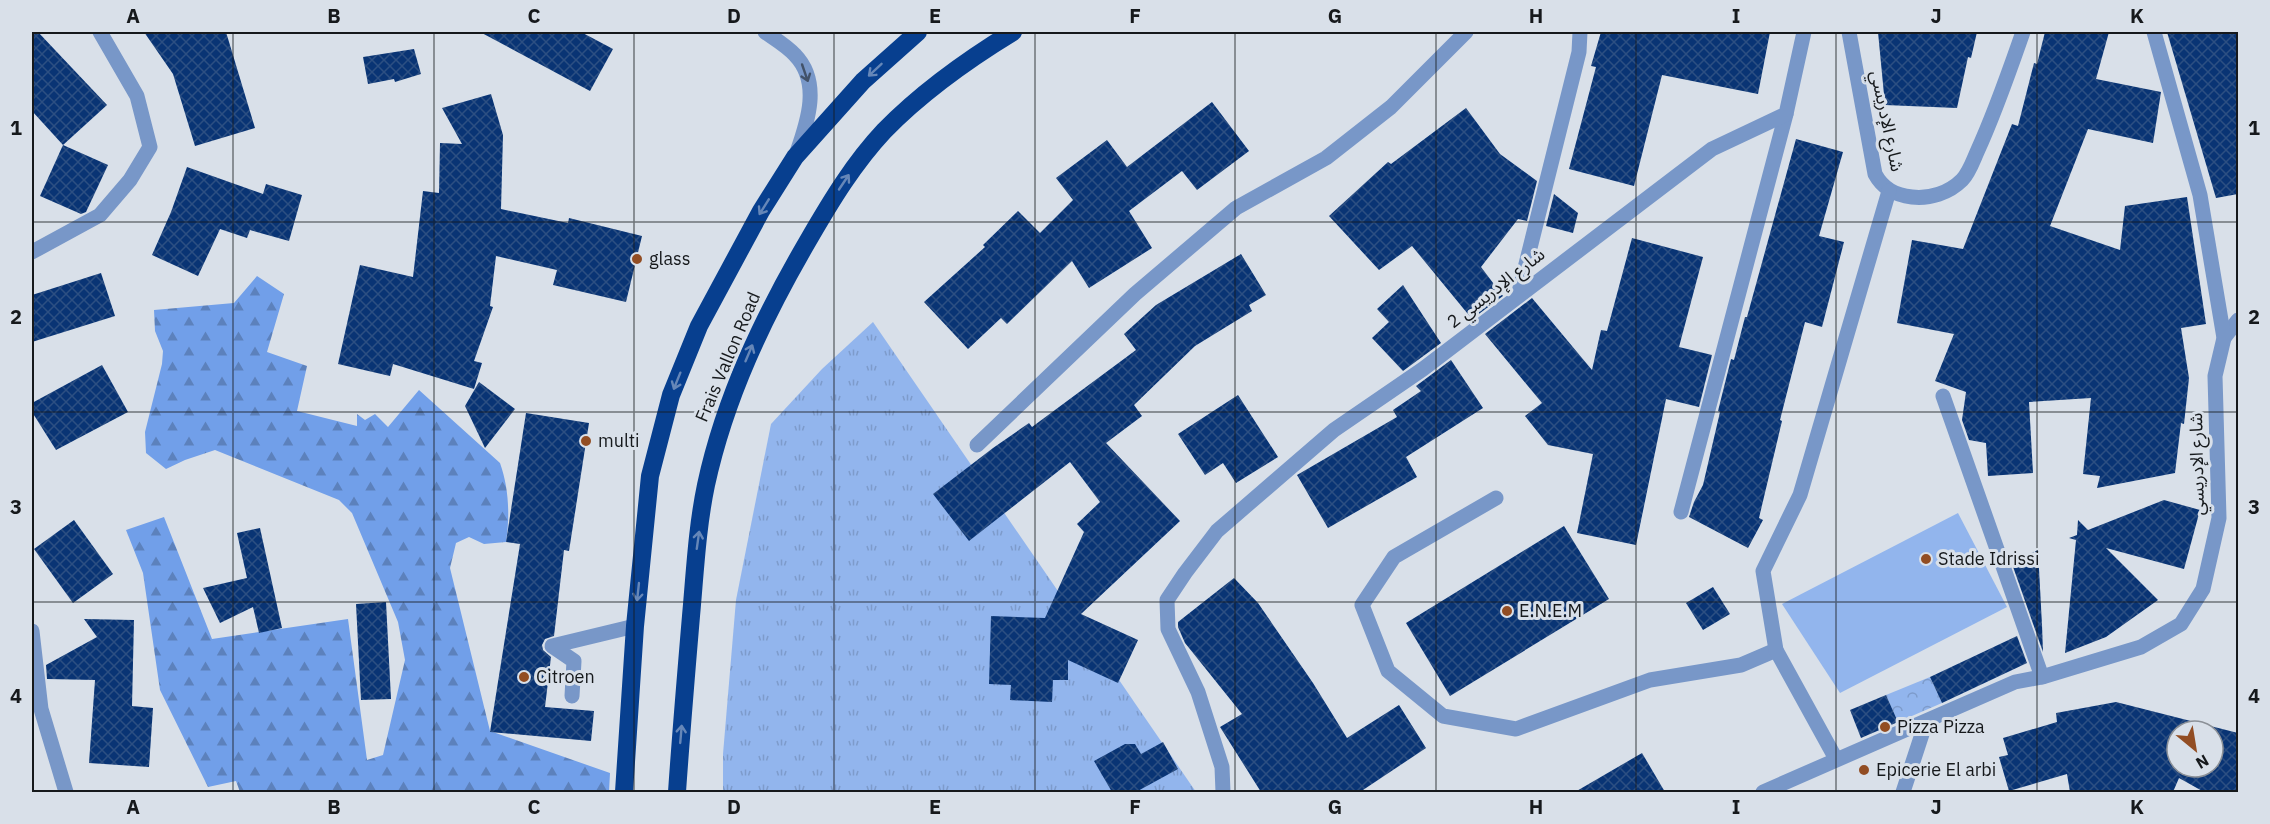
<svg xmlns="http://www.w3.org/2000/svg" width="2270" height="824" font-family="'IBM Plex Sans','Noto Sans Arabic',sans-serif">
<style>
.grass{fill:url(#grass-tufts)}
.forest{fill:url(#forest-firs)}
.park{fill:url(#park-crowns)}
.garden{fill:#92b5ed}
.building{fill:url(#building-cross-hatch);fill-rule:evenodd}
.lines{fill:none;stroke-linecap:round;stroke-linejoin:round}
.minor{stroke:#7897c8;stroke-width:15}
.highway{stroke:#073f8f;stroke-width:18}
.oneway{stroke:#6687b8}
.oneway2{stroke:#425269}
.grid{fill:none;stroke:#16191c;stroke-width:1.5;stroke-opacity:0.55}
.poi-dot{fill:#924d23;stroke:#d9e0e9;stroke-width:2}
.labels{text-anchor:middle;stroke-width:6;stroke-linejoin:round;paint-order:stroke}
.street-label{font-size:18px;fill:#16191c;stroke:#d9e0e9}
.poi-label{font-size:18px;fill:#16191c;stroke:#d9e0e9;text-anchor:start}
.neatline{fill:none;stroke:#16191c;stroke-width:2}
.grid-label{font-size:20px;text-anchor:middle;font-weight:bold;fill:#16191c}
</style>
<defs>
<pattern id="grass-tufts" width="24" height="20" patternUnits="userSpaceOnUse" patternTransform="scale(1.5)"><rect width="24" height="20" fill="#92b5ed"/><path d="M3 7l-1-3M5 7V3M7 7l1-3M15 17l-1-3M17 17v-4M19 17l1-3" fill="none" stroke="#7d9bcb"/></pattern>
<pattern id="forest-firs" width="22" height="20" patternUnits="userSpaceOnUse" patternTransform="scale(1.5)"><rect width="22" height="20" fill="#719fe9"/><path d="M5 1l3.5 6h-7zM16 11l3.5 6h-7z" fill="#5c81bc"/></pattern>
<pattern id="park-crowns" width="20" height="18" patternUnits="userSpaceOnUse" patternTransform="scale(1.5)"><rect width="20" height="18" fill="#92b5ed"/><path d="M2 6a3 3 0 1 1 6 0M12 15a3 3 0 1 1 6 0" fill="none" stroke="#7d9bcb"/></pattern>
<pattern id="building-cross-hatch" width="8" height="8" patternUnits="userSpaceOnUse" patternTransform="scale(1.5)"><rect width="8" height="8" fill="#093474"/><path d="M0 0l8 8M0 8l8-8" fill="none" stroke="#2c4f82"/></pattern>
</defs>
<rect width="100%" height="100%" fill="#d9e0e9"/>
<path class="grass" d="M873,322L1196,792H723V754L736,600L771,424L822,369Z"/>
<path class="forest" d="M257,276L284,294L267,352L307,366L297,411L357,426V414L365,420L375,414L388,427L419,390L500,463C509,488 510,516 506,542L484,544L469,537L456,543L450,568L490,731L610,773L609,792H240L236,781L208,787L160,690L143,573L126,530L164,517L212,639L348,619L367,760L383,755L405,660L398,622L352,513L339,500L215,450L185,460L166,469L146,453L145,432L162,364L163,351L155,331L154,310L234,303Z"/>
<path class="park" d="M1930,677L1942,703L1898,722L1886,695Z"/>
<path class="garden" d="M1958,513L2007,607L1840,693L1782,604Z"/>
<g class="building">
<path d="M32,32H38L107,105L63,145L32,111Z"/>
<path d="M144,32H226L255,128L195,146L173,74Z"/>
<path d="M480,32H581L613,49L590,91Z"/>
<path d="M1601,32H1770L1758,94L1662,75L1634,186L1569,169L1596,67L1591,66Z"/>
<path d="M1878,32H1977L1971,58L1968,57L1957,108L1885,105Z"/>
<path d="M2045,32H2109L2096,79L2161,92L2153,143L2088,129L2050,226L2120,250L2125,206L2187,197L2206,324L2181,328L2189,378L2184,424L2181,423L2175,473L2097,488L2100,476L2083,474L2091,398L2029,402L2033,473L1988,476L1986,443L1969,440L1962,420L1966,392L1935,381L1954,334L1897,323L1912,240L1963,249L2012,124L2018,126L2034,63L2037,64Z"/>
<path d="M2167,32H2238V194L2216,198Z"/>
<path d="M414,49L421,74L395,82L394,79L368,84L363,57Z"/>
<path d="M491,94L503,135L501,209L568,223L569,218L642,236L626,302L553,285L557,270L496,256L490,306L493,307L474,361L482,363L474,389L393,364L390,376L338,364L360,265L413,277L423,191L439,193L440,143L462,144L442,108Z"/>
<path d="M1212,102L1249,151L1197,190L1182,171L1129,211L1152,248L1089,288L1072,261L1007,324L1001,318L968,349L924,302L985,247L983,245L1018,211L1040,233L1073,200L1056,178L1107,140L1127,167Z"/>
<path d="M1466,108L1500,154L1537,181L1527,221L1518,219L1481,267L1503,296L1472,319L1412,246L1379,270L1329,216L1388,162L1391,164Z"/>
<path d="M1796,139L1843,152L1819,236L1844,242L1822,327L1805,322L1780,420L1782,421L1759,518L1763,520L1748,548L1689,517L1694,502L1703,485L1720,412L1718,411L1731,359L1734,360L1745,317H1747Z"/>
<path d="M63,145L108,165L86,212L81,214L40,196Z"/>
<path d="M187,167L263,194L266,184L302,195L289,241L250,230L247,238L220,229L198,276L152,255L171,212Z"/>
<path d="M1554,194L1578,213L1573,233L1546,226Z"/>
<path d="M1632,238L1703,257L1679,347L1712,355L1699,407L1666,399L1636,545L1577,533L1593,454L1548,445L1525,416L1542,403L1485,334L1532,298L1592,370L1601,330L1607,331Z"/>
<path d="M1241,254L1266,295L1249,305L1252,311L1195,346L1134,405L1142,416L1106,443L1180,521L1081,614L1138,640L1118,683L1068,660V680H1053L1052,702L1010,700L1011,685L989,684L991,616L1045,618L1084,532L1077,524L1100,502L1070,462L969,541L933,494L993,448L1029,423L1032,427L1136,350L1124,334L1156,305Z"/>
<path d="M101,273L115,316L32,342V295Z"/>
<path d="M1403,285L1441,343L1403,371L1372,338L1389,322L1377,309Z"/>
<path d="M1451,360L1483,408L1406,457L1417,477L1328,528L1297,475L1397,417L1393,410L1421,391L1416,386Z"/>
<path d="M102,365L128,412L56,450L32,412V403Z"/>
<path d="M479,382L515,409L485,448L465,406Z"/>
<path d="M1238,395L1278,457L1236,483L1223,463L1205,475L1178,434Z"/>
<path d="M526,413L589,423L569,551L564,550L554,636L545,639L542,645L543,650L551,657L545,707L594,711L591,741L490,732L520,544L506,542Z"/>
<path d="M2164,500L2200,510L2184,569L2106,548L2158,600L2106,637L2065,653L2076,540L2069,538L2077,535L2078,520L2088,530Z"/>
<path d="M74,520L113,574L73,603L34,549Z"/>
<path d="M1564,526L1609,599L1450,696L1406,623Z"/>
<path d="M260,528L282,628L259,633L253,607L220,623L203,588L247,578L237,533Z"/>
<path d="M2038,550L2042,625L2043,652L2011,561Z"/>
<path d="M1234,578L1258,603L1313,683L1347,738L1399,705L1426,748L1360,792H1261L1220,727L1242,714L1185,643L1178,627V622Z"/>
<path d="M1713,587L1730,614L1703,630L1686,603Z"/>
<path d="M386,602L391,699L361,700L356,604Z"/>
<path d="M84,619L134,620L132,706L153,708L149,767L89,763L95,680L47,679L46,665L97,637Z"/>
<path d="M2017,636L2027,663L1942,703L1930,677Z"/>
<path d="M1886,695L1898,722L1861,738L1850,710Z"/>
<path d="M2116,702L2238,733V792H2204L2179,778L2173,792H2070L2067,774L2009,791L1999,757L2008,755L2003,738L2057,722L2056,713ZM2177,731H2213V767H2177Z"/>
<path d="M1163,742L1178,769L1136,792H1112L1094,761L1125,744H1135L1141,754Z"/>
<path d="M1642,753L1665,792H1575Z"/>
</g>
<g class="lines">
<g class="minor">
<path d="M765,32C775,39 787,46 795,55C821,82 808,121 797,152"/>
<path d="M1849,32L1875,174C1883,189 1895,195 1912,197C1930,199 1949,193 1962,180C1969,173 1973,161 1977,152C1995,113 2009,72 2023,32"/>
<path d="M32,252L100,215L130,180L150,147L137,96L100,32"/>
<path d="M1518,296L1579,52L1580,32"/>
<path d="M2224,338L2238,320"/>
<path d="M1943,396L2042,677"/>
<path d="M977,445L1135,294L1236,208L1326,158L1391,107L1466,32"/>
<path d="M1496,498L1394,557L1362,605L1388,671L1443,716L1516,729L1650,680L1741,665L1776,650"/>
<path d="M1681,512L1786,114"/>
<path d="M32,631L41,709L66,792"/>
<path d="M572,696L574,661L552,646L635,626"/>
<path d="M1836,759L1776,650L1763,571L1800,495L1889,191"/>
<path d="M1223,792L1222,767L1198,692L1168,629L1167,600L1185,573L1217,531L1334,430L1423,369L1712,149L1786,114L1804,32"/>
<path d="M1763,792L2015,682L2042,677L2141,647L2181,624L2203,589L2219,518L2215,376L2224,338L2200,195L2154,32"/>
<path d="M1903,792L1926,722"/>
</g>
<g class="highway">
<path d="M624,792L635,626L650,476L671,395L699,326L761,211L795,157L863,81L918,32"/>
<path d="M677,792C681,734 686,675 691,616C695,572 697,528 706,485C725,397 764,316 809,239C831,201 854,163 884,131C922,92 967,60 1013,32"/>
</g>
</g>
<defs><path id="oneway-shaft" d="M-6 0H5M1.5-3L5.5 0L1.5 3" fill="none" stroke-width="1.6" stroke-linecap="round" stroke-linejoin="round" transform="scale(1.5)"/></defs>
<g class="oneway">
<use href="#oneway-shaft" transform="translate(875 70) rotate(137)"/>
<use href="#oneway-shaft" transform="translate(844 182) rotate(-56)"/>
<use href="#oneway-shaft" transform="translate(764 207) rotate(122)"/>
<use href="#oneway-shaft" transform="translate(749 353) rotate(-67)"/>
<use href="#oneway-shaft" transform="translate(677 381) rotate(112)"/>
<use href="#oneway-shaft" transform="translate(698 540) rotate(-82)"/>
<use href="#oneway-shaft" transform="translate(638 592) rotate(96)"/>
<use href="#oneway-shaft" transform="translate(681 734) rotate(-85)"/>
</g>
<use class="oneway2" href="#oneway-shaft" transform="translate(805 73) rotate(71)"/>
<path class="grid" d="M233,32V792M434,32V792M634,32V792M834,32V792M1035,32V792M1235,32V792M1436,32V792M1636,32V792M1836,32V792M2037,32V792M32,222H2238M32,412H2238M32,602H2238"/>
<g class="poi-dot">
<circle cx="637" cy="259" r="6"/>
<circle cx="586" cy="441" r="6"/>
<circle cx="1926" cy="559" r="6"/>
<circle cx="1507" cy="611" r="6"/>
<circle cx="524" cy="677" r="6"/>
<circle cx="1885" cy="727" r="6"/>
<circle cx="1864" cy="770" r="6"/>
</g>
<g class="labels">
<g class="street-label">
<text transform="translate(1887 121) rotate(78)" y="6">شارع الإدريسي</text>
<text transform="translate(1496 288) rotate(-38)" y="6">شارع الإدريسي 2</text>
<text transform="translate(728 357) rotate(-67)" y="6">Frais Vallon Road</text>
<text transform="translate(2197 464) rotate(-91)" y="6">شارع الإدريسي</text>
</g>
<g class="poi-label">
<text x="649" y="265">glass</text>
<text x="598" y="447">multi</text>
<text x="1938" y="565">Stade Idrissi</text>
<text x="1519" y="617">E.N.E.M</text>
<text x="536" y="683">Citroen</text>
<text x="1897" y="733">Pizza Pizza</text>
<text x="1876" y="776">Epicerie El arbi</text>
</g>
</g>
<rect width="2270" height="824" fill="none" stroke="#d9e0e9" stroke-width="66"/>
<g transform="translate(2195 749) rotate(150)"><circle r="28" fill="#d9e0e9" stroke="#8b9097" stroke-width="1.5"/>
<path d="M0-4.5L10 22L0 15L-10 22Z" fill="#924d23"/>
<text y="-9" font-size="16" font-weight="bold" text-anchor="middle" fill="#16191c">N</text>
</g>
<rect x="33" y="33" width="2204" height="758" class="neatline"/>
<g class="grid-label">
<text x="133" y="23">A</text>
<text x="334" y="23">B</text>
<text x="534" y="23">C</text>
<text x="734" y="23">D</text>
<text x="935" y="23">E</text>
<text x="1135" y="23">F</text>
<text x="1335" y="23">G</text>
<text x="1536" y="23">H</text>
<text x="1736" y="23">I</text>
<text x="1936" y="23">J</text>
<text x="2137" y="23">K</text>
<text x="16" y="135">1</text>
<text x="2254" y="135">1</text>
<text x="16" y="324">2</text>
<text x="2254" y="324">2</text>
<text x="16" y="514">3</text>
<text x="2254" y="514">3</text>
<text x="16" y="703">4</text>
<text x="2254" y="703">4</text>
<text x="133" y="814">A</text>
<text x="334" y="814">B</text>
<text x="534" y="814">C</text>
<text x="734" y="814">D</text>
<text x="935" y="814">E</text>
<text x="1135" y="814">F</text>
<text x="1335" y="814">G</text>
<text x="1536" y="814">H</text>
<text x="1736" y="814">I</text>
<text x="1936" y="814">J</text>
<text x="2137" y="814">K</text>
</g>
</svg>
